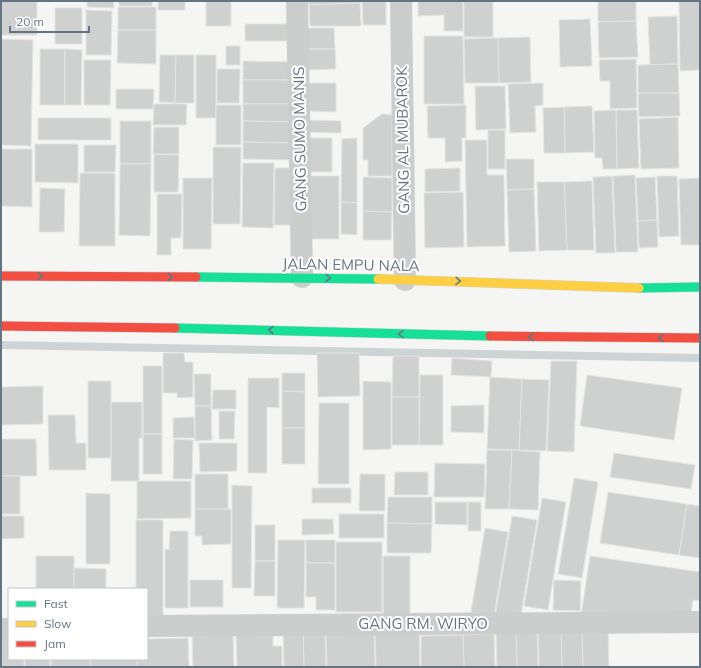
<svg xmlns="http://www.w3.org/2000/svg" width="701" height="668" font-family="Mulish,sans-serif">
<style>
.lines{fill:none;stroke-linecap:round;stroke-linejoin:round}
.stream{stroke:#ccd4d6;stroke-width:8}
.building{fill:#cfd0d0;stroke:#e4e4e3}
.fast-casing{stroke:#d2d3d2;stroke-width:10}
.slow-casing{stroke:#d2d3d2;stroke-width:10}
.jam-casing{stroke:#d2d3d2;stroke-width:10}
.street{stroke:#cccece;stroke-width:22}
.fast{stroke:#16e098;stroke-width:9}
.slow{stroke:#ffcf43;stroke-width:9}
.jam{stroke:#f24e42;stroke-width:9}
.oneway{stroke:#617984}
.labels{text-anchor:middle;stroke-width:4;stroke-linejoin:round;paint-order:stroke}
.street-label{font-size:15px;fill:#657483;stroke:#fff}
</style>
<rect width="100%" height="100%" fill="#f5f5f3"/>
<g class="lines">
<path class="stream" d="M1,345L700,358"/>
</g>
<g class="building">
<rect x="1" y="1" width="36" height="34"/>
<path d="M87,1H114V8L87,7Z"/>
<rect x="119" y="1" width="33" height="5"/>
<rect x="158" y="1" width="27" height="9"/>
<rect x="206" y="1" width="25" height="25"/>
<path d="M309,1H360V3L309,5Z"/>
<path d="M362,1H386V25H363Z"/>
<path d="M418,1H463V31H444V15L418,16Z"/>
<rect x="464" y="1" width="29" height="36"/>
<path d="M598,1H636V21L598,22Z"/>
<path d="M679,1H700V70L680,71Z"/>
<path d="M360,3L361,26H310L309,5Z"/>
<rect x="118" y="7" width="38" height="23"/>
<rect x="55" y="8" width="27" height="36"/>
<path d="M86,10L112,11L111,55H86Z"/>
<path d="M677,16L678,64L650,65L648,17Z"/>
<path d="M590,19L592,66L560,67L559,20Z"/>
<path d="M636,21L638,57L599,58L598,22Z"/>
<rect x="245" y="24" width="48" height="17"/>
<path d="M306,28H334L335,49H306Z"/>
<path d="M118,30H156V64L117,63Z"/>
<path d="M424,36H463L464,104H424Z"/>
<path d="M530,37L531,82L499,83L498,38Z"/>
<path d="M498,38L499,83H465L464,39Z"/>
<path d="M1,39L33,40L31,146L1,145Z"/>
<rect x="226" y="46" width="14" height="19"/>
<rect x="40" y="49" width="25" height="56"/>
<path d="M65,49L82,50L81,105H65Z"/>
<path d="M306,49H335L336,69L306,70Z"/>
<path d="M160,55H176L175,103L159,102Z"/>
<path d="M176,55H194V103H175Z"/>
<rect x="196" y="55" width="20" height="63"/>
<path d="M636,59L637,108L610,109V81H600L599,60Z"/>
<path d="M84,60H111L110,105H84Z"/>
<path d="M243,61L295,62V80H243Z"/>
<path d="M678,64L679,93H638V65Z"/>
<path d="M217,69H240L239,103H217Z"/>
<rect x="243" y="80" width="52" height="24"/>
<path d="M307,83H336V112L307,111Z"/>
<path d="M543,83V105L535,106L536,132L510,133L508,84Z"/>
<path d="M475,86H505L506,129L476,130Z"/>
<path d="M116,89H154L153,109H116Z"/>
<path d="M638,93H679L680,116L639,117Z"/>
<path d="M154,104H187L186,125H153Z"/>
<path d="M243,104H295V122L243,121Z"/>
<rect x="216" y="105" width="25" height="40"/>
<path d="M466,105V138H462V161L445,162V138H428L427,106Z"/>
<path d="M592,106L594,152L565,153L564,107Z"/>
<path d="M564,107L565,153H544L543,108Z"/>
<path d="M616,110H637L639,168L617,169Z"/>
<path d="M616,110L617,169H603L602,158H595L594,111Z"/>
<path d="M382,114L392,115V176H368V160H363V128Z"/>
<path d="M678,117L679,168L641,169L639,119Z"/>
<rect x="38" y="118" width="73" height="22"/>
<path d="M306,120L341,121V133L306,132Z"/>
<rect x="120" y="121" width="31" height="43"/>
<path d="M243,121L295,122V143L243,142Z"/>
<path d="M154,127H179V154H153Z"/>
<rect x="488" y="130" width="17" height="39"/>
<rect x="309" y="138" width="23" height="34"/>
<path d="M357,138V203L341,202L342,139Z"/>
<path d="M465,140H487V175H504L505,246L467,247Z"/>
<path d="M243,142L295,143V160L243,159Z"/>
<path d="M35,144H78V183L35,182Z"/>
<path d="M84,145H116L115,172H84Z"/>
<path d="M213,147H241L240,224H213Z"/>
<path d="M1,149H32V207L1,206Z"/>
<path d="M154,154L179,155L178,192H154Z"/>
<path d="M506,159H534V189L507,190Z"/>
<path d="M243,163H274L273,228L242,227Z"/>
<path d="M120,164H151L150,236L119,235Z"/>
<path d="M275,168H295V225H274Z"/>
<path d="M460,168V191L425,192V169Z"/>
<path d="M80,173H115V246H79Z"/>
<path d="M635,175L638,252H616L613,176Z"/>
<path d="M308,176H339V239H307Z"/>
<path d="M612,176L615,253H596L593,177Z"/>
<path d="M657,176H677L679,236L659,237Z"/>
<path d="M363,177L392,178V212L363,211Z"/>
<path d="M655,177L657,220L638,221L636,178Z"/>
<path d="M183,178H212L211,249H183Z"/>
<path d="M700,178V245H681L679,179Z"/>
<path d="M592,181L594,250H567L564,182Z"/>
<path d="M537,182H564L567,250L539,251Z"/>
<path d="M40,188L65,189L64,232H39Z"/>
<path d="M534,189L536,251L509,252L507,190Z"/>
<path d="M463,192L464,247L425,248L424,193Z"/>
<path d="M157,194H182L181,238H171V255H157Z"/>
<path d="M341,202L357,203V235L341,234Z"/>
<path d="M363,211L392,212L391,240H363Z"/>
<path d="M657,220L658,247L639,248L638,221Z"/>
<path d="M163,353H184L185,362H193V397L177,398V393H163Z"/>
<path d="M317,353H359L360,396L318,397Z"/>
<path d="M393,356H419V397H392Z"/>
<path d="M452,358L492,361L491,377L451,375Z"/>
<path d="M551,361H577L574,452L547,451Z"/>
<rect x="143" y="366" width="19" height="68"/>
<path d="M282,373H305V392L282,391Z"/>
<path d="M194,374H211V406H195Z"/>
<path d="M420,375H443V445H419Z"/>
<path d="M587,375L682,388L674,440L580,426Z"/>
<path d="M490,377L522,379L519,450L487,449Z"/>
<path d="M248,378H279V408L267,407V473H248Z"/>
<path d="M522,379L549,380L546,451L519,450Z"/>
<rect x="88" y="381" width="23" height="77"/>
<path d="M363,381L391,382V449L363,450Z"/>
<path d="M43,386V424L1,425V387Z"/>
<path d="M213,390H236V409H212Z"/>
<path d="M282,391L305,392V428H282Z"/>
<rect x="392" y="397" width="27" height="48"/>
<path d="M111,402H142V438H139V481H111Z"/>
<path d="M319,403H349V484H318Z"/>
<path d="M484,405V433L451,432V406Z"/>
<path d="M195,406H211L212,440L195,441Z"/>
<path d="M219,411H235L234,439H219Z"/>
<path d="M48,415H75L76,443H86V470H49Z"/>
<path d="M194,417L195,438H173V418Z"/>
<rect x="282" y="428" width="23" height="36"/>
<rect x="143" y="434" width="19" height="40"/>
<path d="M1,439H36L37,476H1Z"/>
<path d="M174,439L193,440L192,479H173Z"/>
<path d="M199,443H237V471L200,472Z"/>
<path d="M487,450H512L509,509H485Z"/>
<path d="M512,450L540,452L538,510L509,509Z"/>
<path d="M614,453L695,465L691,489L610,477Z"/>
<path d="M435,463L485,464L484,497H434Z"/>
<path d="M395,472H428V495H394Z"/>
<rect x="195" y="474" width="33" height="35"/>
<path d="M360,474H385V511H359Z"/>
<rect x="1" y="476" width="19" height="38"/>
<path d="M574,478L598,482L582,578L558,574Z"/>
<path d="M137,481H191V518L137,519Z"/>
<path d="M232,485L252,486L251,588H232Z"/>
<rect x="312" y="488" width="39" height="15"/>
<path d="M608,492L687,504L679,555L600,543Z"/>
<path d="M86,493L110,494V564H86Z"/>
<path d="M388,497H432V524L387,523Z"/>
<path d="M542,498L566,502L548,610L524,606Z"/>
<path d="M435,502H467V525L435,524Z"/>
<rect x="468" y="502" width="13" height="29"/>
<path d="M687,504L700,506V558L679,555Z"/>
<path d="M195,509H231V544L202,545V536H195Z"/>
<rect x="339" y="514" width="45" height="24"/>
<path d="M1,516H24V538L1,539Z"/>
<path d="M512,516L537,520L520,621L495,616Z"/>
<path d="M302,519H333L334,534L302,535Z"/>
<path d="M136,520H163V618H147V589H136Z"/>
<path d="M387,523L432,524L431,553H387Z"/>
<rect x="255" y="525" width="20" height="36"/>
<path d="M485,528L508,532L494,616L471,612Z"/>
<path d="M170,531H188V608H165V549L169,550Z"/>
<path d="M278,540H305L304,608H277Z"/>
<rect x="306" y="540" width="29" height="23"/>
<rect x="336" y="542" width="46" height="70"/>
<rect x="36" y="556" width="38" height="33"/>
<rect x="383" y="556" width="27" height="60"/>
<path d="M590,556L700,572V601L693,600L690,618L581,616Z"/>
<path d="M255,561H275V596H254Z"/>
<path d="M306,563H335V610H316V597H306Z"/>
<path d="M74,568L106,569V589H74Z"/>
<rect x="190" y="580" width="33" height="27"/>
<path d="M554,580L581,581L580,611L553,610Z"/>
<path d="M419,628L420,667H376L375,629Z"/>
<path d="M608,628L609,667H583L582,629Z"/>
<path d="M325,629L326,667H304L303,630Z"/>
<path d="M374,629L375,667H327L326,630Z"/>
<path d="M582,629L583,667H562L561,630Z"/>
<path d="M303,630L304,667H284L283,631Z"/>
<path d="M538,630H561L562,667H539Z"/>
<path d="M516,631H537L538,667H517Z"/>
<path d="M516,631L517,667H497L496,632Z"/>
<path d="M273,632V646H282V667H237L236,633Z"/>
<path d="M494,634L495,667H464L463,635Z"/>
<path d="M233,635L234,667H193L192,636Z"/>
<path d="M463,635L464,667H421V636Z"/>
<path d="M1,636H9V659H24V667H2Z"/>
<path d="M188,638L189,667H137V659H147V639Z"/>
<rect x="25" y="659" width="25" height="8"/>
<path d="M51,659H90L91,667H51Z"/>
<path d="M90,659H137V667H91Z"/>
</g>
<g class="lines">
<g class="fast-casing">
<g id="fast">
<path d="M196,277L378,279"/>
<path d="M639,288L700,287"/>
<path d="M175,328L490,336"/>
</g>
</g>
<g class="slow-casing">
<path id="slow" d="M378,279L639,288"/>
</g>
<g class="jam-casing">
<g id="jam">
<path d="M1,276L196,277"/>
<path d="M1,326L175,328"/>
<path d="M490,336L700,338"/>
</g>
</g>
<g class="street">
<path d="M297,1L302,277"/>
<path d="M401,1L405,280"/>
<path d="M147,626L700,622"/>
<path d="M1,629H9"/>
</g>
<use href="#fast" class="fast"/>
<use href="#slow" class="slow"/>
<use href="#jam" class="jam"/>
</g>
<defs><path id="oneway-chevron" d="M-2-3.5L2.5 0L-2 3.5" fill="none" stroke-width="1.6" stroke-linecap="round" stroke-linejoin="round"/></defs>
<g class="oneway">
<use href="#oneway-chevron" transform="translate(40 276)"/>
<use href="#oneway-chevron" transform="translate(170 277)"/>
<use href="#oneway-chevron" transform="translate(328 278) rotate(1)"/>
<use href="#oneway-chevron" transform="translate(458 281) rotate(2)"/>
<use href="#oneway-chevron" transform="translate(271 330) rotate(-179)"/>
<use href="#oneway-chevron" transform="translate(401 334) rotate(-178)"/>
<use href="#oneway-chevron" transform="translate(531 337) rotate(-179)"/>
<use href="#oneway-chevron" transform="translate(661 338) rotate(179)"/>
</g>
<g class="labels">
<g class="street-label">
<text transform="translate(300 139) rotate(-91)" y="5">GANG SUMO MANIS</text>
<text transform="translate(403 140) rotate(-91)" y="5">GANG AL MUBAROK</text>
<text transform="translate(351 265) rotate(1)" y="5">JALAN EMPU NALA</text>
<text x="423" y="629">GANG RM. WIRYO</text>
</g>
</g>
<rect width="701" height="668" fill="none" stroke="#657483" stroke-width="4"/>
<rect x="8" y="588" width="140" height="72" fill="#ffffff" stroke="#c1c7cd"/>
<rect x="16" y="601" width="20" height="6" fill="#16e098" stroke="#c1c7cd"/>
<text x="44" y="608" font-size="12" fill="#657483">Fast</text>
<rect x="16" y="621" width="20" height="6" fill="#ffcf43" stroke="#c1c7cd"/>
<text x="44" y="628" font-size="12" fill="#657483">Slow</text>
<rect x="16" y="641" width="20" height="6" fill="#f24e42" stroke="#c1c7cd"/>
<text x="44" y="648" font-size="12" fill="#657483">Jam</text>
<path d="M10 26v6h79v-6" fill="none" stroke="#657483" stroke-width="2"/>
<text x="16" y="26" font-size="12" fill="#657483" stroke="#ffffff" stroke-width="3" paint-order="stroke">20 m</text>
</svg>
